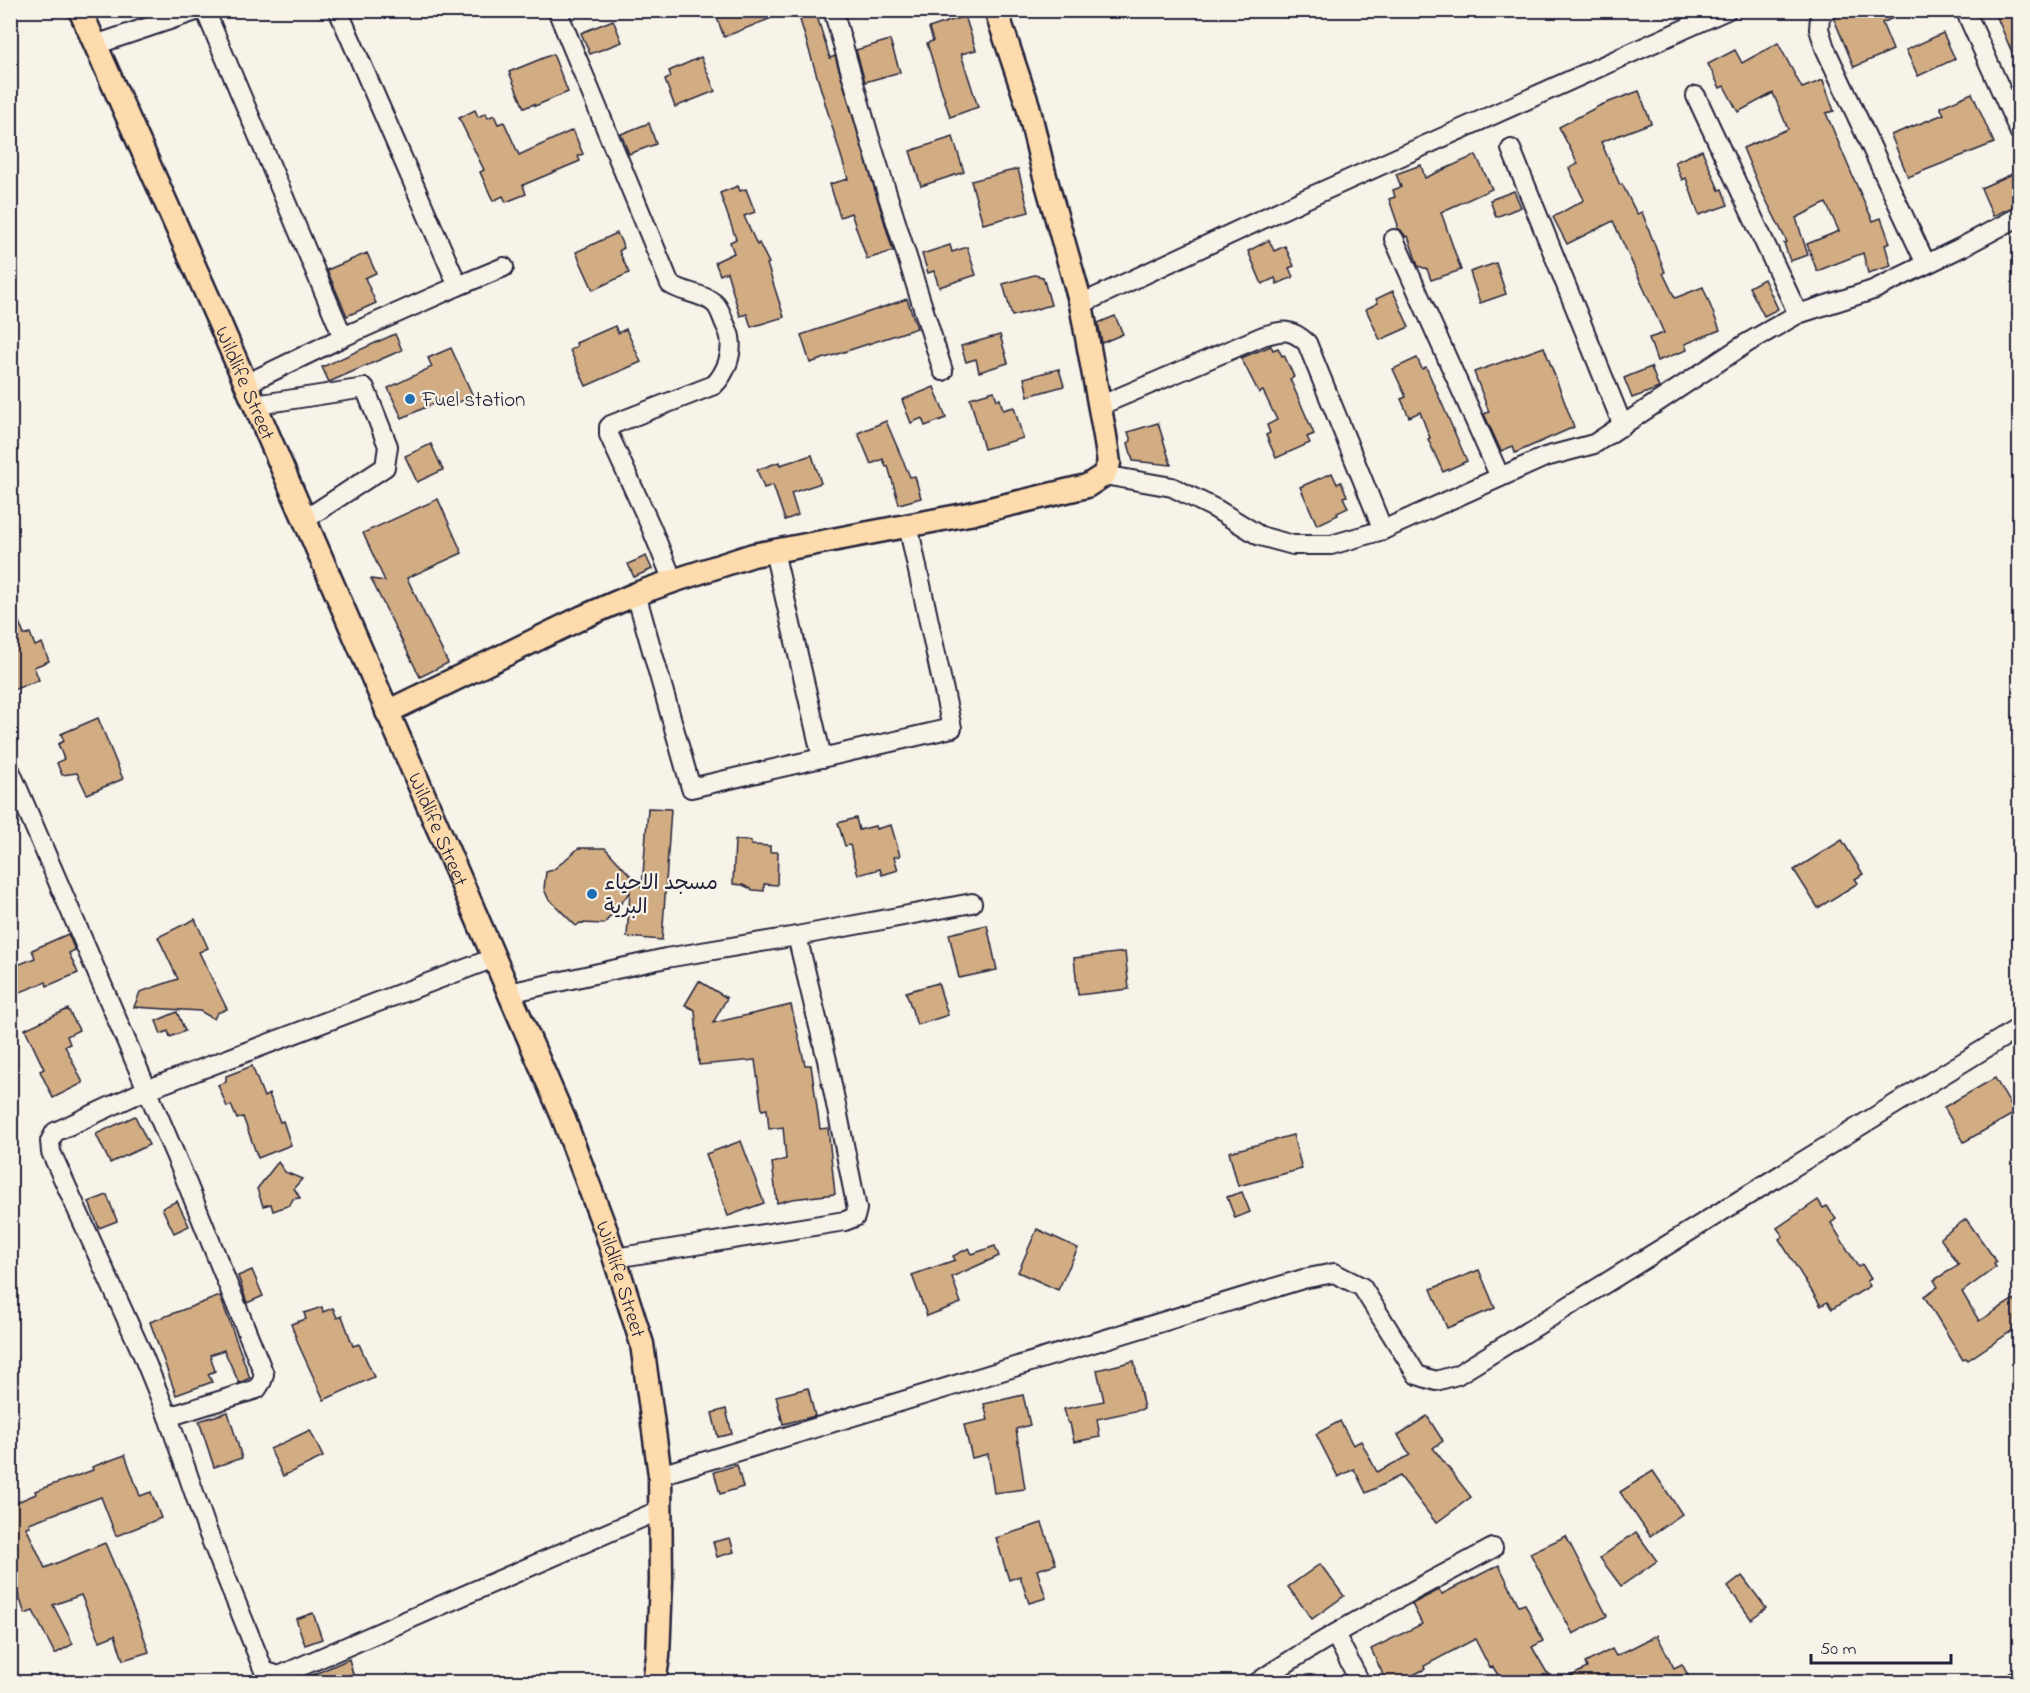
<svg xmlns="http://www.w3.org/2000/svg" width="2030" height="1693" font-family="'Indie Flower','Playpen Sans Arabic',sans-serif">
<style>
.building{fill:#d2ad84;stroke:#22223b;stroke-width:1.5}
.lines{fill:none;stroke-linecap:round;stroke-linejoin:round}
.minor-casing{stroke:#22223b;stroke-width:22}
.major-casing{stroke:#22223b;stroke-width:27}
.minor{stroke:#f7f3e8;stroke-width:18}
.major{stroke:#fedbac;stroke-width:22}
.poi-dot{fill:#1f6fb2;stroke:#f7f3e8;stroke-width:2}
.labels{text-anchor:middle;stroke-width:4.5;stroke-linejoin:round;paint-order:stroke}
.street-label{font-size:21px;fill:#22223b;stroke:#f7f3e8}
.poi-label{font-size:21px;fill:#22223b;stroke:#f7f3e8;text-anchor:start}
</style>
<rect width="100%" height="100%" fill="#f7f3e8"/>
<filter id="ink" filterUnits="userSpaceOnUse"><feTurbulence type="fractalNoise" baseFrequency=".0167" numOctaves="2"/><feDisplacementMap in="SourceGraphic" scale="12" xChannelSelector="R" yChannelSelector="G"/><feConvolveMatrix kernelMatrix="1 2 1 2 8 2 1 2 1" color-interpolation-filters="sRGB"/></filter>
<g filter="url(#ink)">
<g class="building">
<path d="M723,10H789V11L724,37L717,18L724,15Z"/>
<path d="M797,10H815L830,58L835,56L893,251L867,259L851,213L840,217L830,184L848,179Z"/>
<path d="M1846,10H1910L1882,23L1893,50L1854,67L1834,19L1837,14Z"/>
<path d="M2007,10H2019V69L1996,15Z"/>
<path d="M965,16L976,50L961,54L978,107L950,117L927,43L933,41L929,28Z"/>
<path d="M613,20L622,42L590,54L581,33Z"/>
<path d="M1943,33L1955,59L1918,76L1906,50Z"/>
<path d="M890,40L900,72L865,82L856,50Z"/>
<path d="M1778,43L1802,88L1823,80L1834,111L1826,113L1853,177L1873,221L1881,218L1890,243L1885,245L1891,266L1868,273L1863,253L1817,271L1807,244L1839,231L1826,203L1796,218L1808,255L1790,261L1784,243L1787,242L1758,184L1743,148L1788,129L1773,93L1738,112L1724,86L1720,88L1708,64L1735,50L1742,63Z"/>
<path d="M553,54L568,92L535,106L534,104L524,108L509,72Z"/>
<path d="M701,57L715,91L675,107L665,80L671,77L669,71Z"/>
<path d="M1639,91L1651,123L1601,142L1620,185L1622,184L1637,214L1642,212L1665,272L1663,273L1675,298L1703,287L1720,330L1685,344L1687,350L1657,361L1649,338L1664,333L1613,221L1567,244L1553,217L1584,200L1569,168L1578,164L1559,127L1601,105Z"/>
<path d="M1972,93L1994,143L1908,177L1891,135L1944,114L1940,107Z"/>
<path d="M475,110L478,117L486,113L488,118L494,115L498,124L504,122L519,155L573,130L583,154L578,156L580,161L523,185L526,194L506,202L503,196L493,201L480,172L484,170L459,118Z"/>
<path d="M649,123L656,144L629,154L621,134Z"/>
<path d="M953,137L964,172L921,186L910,151Z"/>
<path d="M1702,150L1719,190L1722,189L1728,205L1699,215L1686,178L1682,180L1675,162Z"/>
<path d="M1476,155L1492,189L1441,212L1461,270L1431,280L1427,269L1418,266L1408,236L1406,237L1401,230L1397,228L1398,225L1389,199L1395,197L1393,190L1401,187L1396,174L1421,165L1425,178Z"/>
<path d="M1018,169L1029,212L983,224L971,181Z"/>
<path d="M2019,171V204L1993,216L1981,188Z"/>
<path d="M738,186L740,191L746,189L755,212L744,216L757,245L759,243L769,263L767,264L784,317L751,327L747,314L740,316L727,272L720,275L715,262L734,253L730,242L736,239L720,193Z"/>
<path d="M1514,191L1521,207L1496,217L1490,200Z"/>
<path d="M617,233L624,248L619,251L629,273L593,290L576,252Z"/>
<path d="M1269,240L1274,251L1285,246L1294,266L1289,268L1293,277L1277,284L1275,278L1262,284L1248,251Z"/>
<path d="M950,245L952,252L967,247L976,275L939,287L934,271L928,273L922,254Z"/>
<path d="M367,253L376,273L365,278L376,303L347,316L327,270Z"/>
<path d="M1496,263L1506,294L1480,303L1470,272Z"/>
<path d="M1034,275L1043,277L1051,305L1012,316L1003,284Z"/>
<path d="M1764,279L1778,309L1764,316L1749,287Z"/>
<path d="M1393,291L1409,327L1380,340L1366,309L1378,303L1376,299Z"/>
<path d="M907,299L917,328L810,363L801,335Z"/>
<path d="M1115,316L1123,334L1102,343L1098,323Z"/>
<path d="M615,326L618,333L626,329L641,362L586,386L570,350L577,346L576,343Z"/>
<path d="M395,334L402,350L329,382L322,367Z"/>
<path d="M1000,335L1008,363L979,372L976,359L966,362L961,346Z"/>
<path d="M1271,346L1273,350L1278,348L1282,356L1284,355L1294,377L1290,379L1314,434L1307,437L1310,443L1276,458L1266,435L1270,433L1267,425L1277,420L1263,391L1259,393L1241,358Z"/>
<path d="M1544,347L1574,427L1515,453L1513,446L1501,451L1484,414L1489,412L1474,372Z"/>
<path d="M451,348L473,396L450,406L446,398L402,418L388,388L432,367L428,358Z"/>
<path d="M1417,358L1422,369L1426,367L1467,461L1443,472L1428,439L1430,438L1420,412L1409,417L1401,399L1406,397L1393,369Z"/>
<path d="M1651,367L1659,388L1632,398L1624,378Z"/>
<path d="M1059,369L1064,386L1028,396L1024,378Z"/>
<path d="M934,387L946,418L925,426L922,418L911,423L902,400Z"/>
<path d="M994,391L997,400L1000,399L1003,410L1014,407L1023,438L984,449L970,398Z"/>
<path d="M886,421L910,477L915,476L921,498L899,504L888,466L886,467L883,459L871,464L858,433Z"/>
<path d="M1158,423L1171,465L1133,461L1128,443L1131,441L1128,432Z"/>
<path d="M431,444L443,470L417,482L405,456Z"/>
<path d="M812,455L821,483L791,493L798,515L785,520L773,485L764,488L757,470L779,462L780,465Z"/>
<path d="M1332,473L1337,484L1341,482L1347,496L1343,497L1348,508L1337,513L1338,515L1317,525L1300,487Z"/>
<path d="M438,499L462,553L407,578L448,663L420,677L371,579L385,581L363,533Z"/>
<path d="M646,556L652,569L634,577L628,564Z"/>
<path d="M12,603L24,635L30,633L35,646L42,643L49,661L34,667L39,680L10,691Z"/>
<path d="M98,718L123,779L87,794L77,773L62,775L57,763L64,759L58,744L64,741L61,734Z"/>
<path d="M648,808L671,809L662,940L627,937L630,892L604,924L580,923L576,926L548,898L544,889L546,872L553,870L579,848H605L642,888Z"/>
<path d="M856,818L859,830L875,826L876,829L891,825L900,856L894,857L898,870L882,875L880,869L858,875L850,845L845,846L838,823Z"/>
<path d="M735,840L751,841V845L770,846V852H778L777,885L764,884V891L753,890L743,885L733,884Z"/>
<path d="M1842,840L1863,874L1855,879L1858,883L1818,908L1794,870Z"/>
<path d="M195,919L208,948L199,952L227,1009L217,1013L214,1019L200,1011L134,1007L140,992L178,979L158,937Z"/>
<path d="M987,925L997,970L959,978L949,934Z"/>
<path d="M68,934L75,950L69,953L78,973L47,986L46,982L10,996V968L35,958L32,950Z"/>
<path d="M1125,952L1129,989L1078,995L1074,958Z"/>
<path d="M699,981L727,998L713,1023L791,1005L805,1065H811L820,1129L828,1128L835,1194L792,1199L777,1203L772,1163L786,1159L783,1127L769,1129L767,1109L762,1110L755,1060L699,1065L695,1010L685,1005Z"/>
<path d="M938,983L948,1015L917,1025L906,992Z"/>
<path d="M68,1009L79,1030L67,1036L70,1044L65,1046L83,1083L53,1098L40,1071L44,1069L25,1029Z"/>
<path d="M177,1012L185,1031L170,1037L168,1031L161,1034L156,1021Z"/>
<path d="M252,1066L264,1097L269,1094L280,1122L283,1121L291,1145L258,1158L243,1117L237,1119L231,1105L227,1107L218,1085L226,1082V1076Z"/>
<path d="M1995,1078L2015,1113L1964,1142L1944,1107Z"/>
<path d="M135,1116L149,1145L110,1163L96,1134Z"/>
<path d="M1293,1135L1302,1169L1238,1186L1229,1152Z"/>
<path d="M741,1141L764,1203L728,1216L706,1154Z"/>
<path d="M278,1162L285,1172L302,1179L294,1188L300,1198L293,1199L290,1205L273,1211L271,1204L263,1206L257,1189Z"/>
<path d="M1242,1192L1250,1212L1235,1218L1227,1197Z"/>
<path d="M107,1195L117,1221L99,1228L89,1202Z"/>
<path d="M1818,1200L1823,1208L1827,1206L1836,1219L1831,1223L1858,1267L1862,1264L1871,1279L1867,1281L1870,1286L1832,1309L1827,1302L1821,1306L1779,1239L1783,1236L1777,1228Z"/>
<path d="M177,1201L189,1226L174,1233L162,1208Z"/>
<path d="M1966,1219L1997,1262L1994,1264L1996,1267L1962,1292L1979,1321L2014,1299L2019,1307V1326L1968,1360L1966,1358L1963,1360L1924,1296L1938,1287L1934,1280L1959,1265L1940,1238Z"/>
<path d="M1037,1229L1078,1248L1058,1290L1018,1272Z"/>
<path d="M995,1246L999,1256L952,1277L961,1303L927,1316L912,1275L955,1260L953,1256L969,1248L972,1254Z"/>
<path d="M252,1270L263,1296L247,1303L238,1276Z"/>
<path d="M1479,1270L1495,1308L1447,1328L1431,1289Z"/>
<path d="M220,1296L250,1378L239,1383L224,1350L210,1355L215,1371L208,1374L212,1382L176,1395L150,1322Z"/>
<path d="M322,1307L323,1312L333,1308L337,1318L342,1316L353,1346L359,1344L374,1377L324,1400L300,1348L291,1324L306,1319L304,1313Z"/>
<path d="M1134,1361L1144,1409L1097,1419L1100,1437L1074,1442L1070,1423H1068L1064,1409L1104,1401L1097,1370Z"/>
<path d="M808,1388L815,1416L783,1424L776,1396Z"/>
<path d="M1023,1395L1030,1425L1016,1429L1025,1489L994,1493L988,1454L972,1458L964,1425L988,1420L984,1404Z"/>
<path d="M726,1409L732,1434L718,1437L712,1413Z"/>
<path d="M228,1412L242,1458L214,1467L199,1421Z"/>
<path d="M1427,1416L1443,1441L1433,1448L1471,1497L1436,1523L1400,1476L1366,1493L1354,1469L1338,1477L1316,1434L1340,1421L1353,1445L1361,1441L1377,1472L1410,1455L1398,1435Z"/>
<path d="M310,1430L323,1457L283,1476L270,1449Z"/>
<path d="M125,1455L140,1496L151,1492L161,1518L116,1536L101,1497L29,1523L30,1526L26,1527L45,1568L105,1543L140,1625L149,1652L123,1660L115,1635L100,1641L81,1595L53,1605L73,1644L55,1654L33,1611L25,1614L10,1570V1493L15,1503L36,1494L35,1491L93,1470L92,1467Z"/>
<path d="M737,1465L743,1487L720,1494L714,1472Z"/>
<path d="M1653,1471L1682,1514L1650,1536L1620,1492Z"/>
<path d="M1042,1523L1056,1564L1037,1570L1046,1598L1029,1603L1020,1576L1009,1580L996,1538Z"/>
<path d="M1636,1532L1657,1561L1621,1586L1600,1558Z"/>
<path d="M1566,1536L1607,1616L1573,1634L1530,1553Z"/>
<path d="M730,1538L734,1552L717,1557L713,1542Z"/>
<path d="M1320,1564L1344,1596L1312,1619L1288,1587Z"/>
<path d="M1499,1565L1519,1606L1525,1604L1543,1641L1532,1647L1553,1683H1503L1493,1667L1490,1668L1475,1639L1424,1666L1425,1669L1397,1683H1387L1371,1649L1422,1624L1412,1604L1439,1590L1442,1594Z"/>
<path d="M1742,1576L1766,1608L1751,1619L1728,1587Z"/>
<path d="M313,1613L322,1639L305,1645L296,1619Z"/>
<path d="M1657,1635L1674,1668L1682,1664L1692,1683H1611L1607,1674L1590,1683H1557L1587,1668L1585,1663L1612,1649L1616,1656Z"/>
<path d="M349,1659L353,1674L324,1683H295Z"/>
</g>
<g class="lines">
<g class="minor-casing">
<g id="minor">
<path d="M205,10L343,337"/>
<path d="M557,10L670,284C683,293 702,293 714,303C719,307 721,314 723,319C725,325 729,331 730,337C733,354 726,373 714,385L611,425L609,427V435L651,527L673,581"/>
<path d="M833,10L872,146L943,371"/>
<path d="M1827,10L1820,16L1819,29L1825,48L1926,264"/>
<path d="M1965,10L2020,133"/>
<path d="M95,45L199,10"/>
<path d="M1696,96L1798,314"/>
<path d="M1511,149L1623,426"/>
<path d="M1394,239L1500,477"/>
<path d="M458,286L504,267"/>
<path d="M1081,304L1303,200L1727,10"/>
<path d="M246,384L343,337L458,286L338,10"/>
<path d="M255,405L365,388L388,446L385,467L304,520"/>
<path d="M1099,406L1263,336C1283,330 1291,328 1307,343L1383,530"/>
<path d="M1104,475L1172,487L1216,509L1260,536L1293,545H1331L1383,530L1545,457L1594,444L1747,343L1798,314L1873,290L1962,247L2020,216"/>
<path d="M774,551L822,758"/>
<path d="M636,594L691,788L952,728L908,525"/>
<path d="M10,770L182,1171L264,1374L262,1381L257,1389L168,1417"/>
<path d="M494,958L146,1090L55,1132L50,1141L51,1152L142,1353L168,1417L207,1530L264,1671L279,1676L660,1510"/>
<path d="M509,993L666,958L797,936L972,903"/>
<path d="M615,1258L845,1221L855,1217L857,1209L827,1060L797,936"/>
<path d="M660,1475L1303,1279L1334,1273L1362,1287L1417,1375L1436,1381L1457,1375L2020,1027"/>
<path d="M1335,1634L1360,1682"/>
<path d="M1258,1682C1332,1631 1414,1591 1493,1548"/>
<path d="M2014,1682L2020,1678"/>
</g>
</g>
<g class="major-casing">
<g id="major">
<path id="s1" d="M80,10L220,324L563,1117L606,1231L642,1344L660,1475L661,1581L658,1657L654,1682"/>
<path d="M387,712L583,617L636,594L673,581L753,555L969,514L1087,486L1104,475L1109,463L1105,436L1081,304L1044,173L1028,106L996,10"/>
</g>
</g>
<use href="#minor" class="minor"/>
<use href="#major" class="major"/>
</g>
</g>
<g class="poi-dot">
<circle cx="410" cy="399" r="6"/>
<circle cx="592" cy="894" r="6"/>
</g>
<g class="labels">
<g class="street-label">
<text dy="7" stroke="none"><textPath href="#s1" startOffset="408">Wildlife Street</textPath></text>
<text dy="7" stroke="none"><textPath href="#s1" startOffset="894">Wildlife Street</textPath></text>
<text dy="7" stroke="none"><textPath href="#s1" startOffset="1380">Wildlife Street</textPath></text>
</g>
<g class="poi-label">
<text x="422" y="406">Fuel station</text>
<text x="604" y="889">مسجد الاحياء<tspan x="604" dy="24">البرية</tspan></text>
</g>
</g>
<rect width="2030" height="1693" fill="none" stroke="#f7f3e8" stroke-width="36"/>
<rect x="18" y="18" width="1994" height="1657" fill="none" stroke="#22223b" stroke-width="2" filter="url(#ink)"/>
<path d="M1811 1654v9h140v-9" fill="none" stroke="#22223b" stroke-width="3"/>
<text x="1820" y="1654" font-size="18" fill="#22223b" stroke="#f7f3e8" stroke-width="4.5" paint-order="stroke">50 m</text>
</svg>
